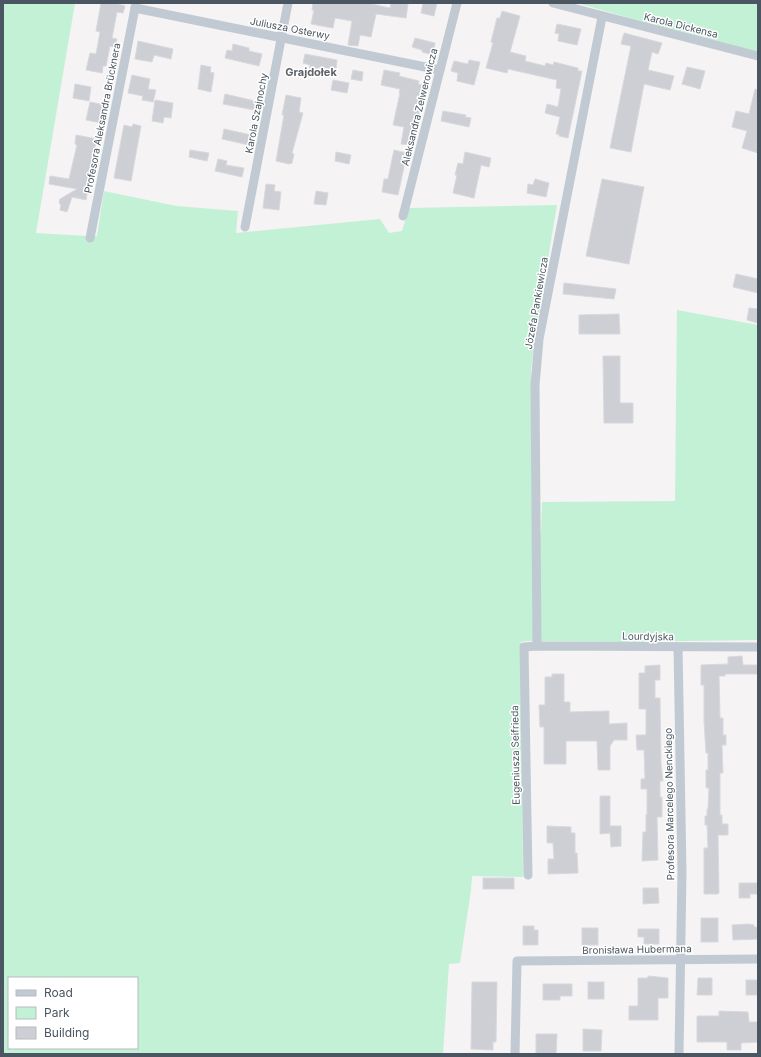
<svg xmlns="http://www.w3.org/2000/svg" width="761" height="1057" font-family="Inter,sans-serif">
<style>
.green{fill:#c3f1d5;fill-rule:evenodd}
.building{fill:#cdcfd5;stroke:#d7d9de}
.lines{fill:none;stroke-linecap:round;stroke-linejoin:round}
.street{stroke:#c1cad2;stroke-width:9}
.labels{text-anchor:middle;stroke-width:3;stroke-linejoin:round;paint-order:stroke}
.street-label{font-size:10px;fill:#4a5661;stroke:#fff}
.neighbourhood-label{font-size:11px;font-weight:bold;fill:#5f6368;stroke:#fff}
</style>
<rect width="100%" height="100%" fill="#f5f3f3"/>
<g class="green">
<path d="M3,3H75L36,233L87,236H97L104,191L176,206L238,211L236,233L380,219L389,233L402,231L409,208L557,205L537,325L531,369L532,533L541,534L542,502L675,501L677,310L758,325V640L621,642L526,641L521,642L523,877L472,876L471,890L460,963L449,964L443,1054H3ZM9,978H137V1048H9Z"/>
<path d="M577,3H758V52L644,22Z"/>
</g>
<g class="building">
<path d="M101,3H118V4L125,6L123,13L117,12L112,38L117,39L115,47L110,46L106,66H103L102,73L86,70L90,53L96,54L100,32L96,31Z"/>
<path d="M313,3H367L390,8L391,3L408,4L406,18L376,14L371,37L360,35L358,46L348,45L352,21L335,18L333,28L311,24L314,10H312Z"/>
<path d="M423,3H437L434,16L421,13Z"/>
<path d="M502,11L520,16L510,52L526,56L525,61L545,66L546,63L553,65L554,62L578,68V71H582L568,138L559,136V134H556L560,117L545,113L547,104L558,107L561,89L556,88L557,80L508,69L507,73L486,68L493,43L491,42L497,18H500Z"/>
<path d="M557,24L581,29L577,45L558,41L559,34L555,33Z"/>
<path d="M624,33L662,43L658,54L652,52L648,70L674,76L670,90L644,84L631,152L610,148L631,46L621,44Z"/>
<path d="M415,38L435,43L433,55L422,52V50L412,47Z"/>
<path d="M138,41L173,49L171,59L154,55L152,62L135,59Z"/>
<path d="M233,44L249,48V51L262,54L259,66L225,58L227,50L232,51Z"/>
<path d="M305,54L337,60L336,70L319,67L318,76L309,74L310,65L303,63Z"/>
<path d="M469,60L480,62L474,85L457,81L458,73L451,71L454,61L468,64Z"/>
<path d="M201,65L211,67L210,72L214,73L211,92L198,89Z"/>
<path d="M687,67L705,71L700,89L682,84Z"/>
<path d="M353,70L363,72L362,81L351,79Z"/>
<path d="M384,70L400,73L399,76L419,81L418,84L428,86L420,108L413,145L401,144L404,127L393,125L400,93H399L400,89L381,85Z"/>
<path d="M132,75L150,79L148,89L156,90L153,102L142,100L143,96L128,93Z"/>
<path d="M333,80L349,83L347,93L331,90Z"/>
<path d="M75,84L91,87L89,101L73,98Z"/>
<path d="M755,89L758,90V153L742,148L747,131L732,127L736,111L749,114Z"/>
<path d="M225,94L255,101L254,110L223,104Z"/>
<path d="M286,95L301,98L299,112L303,113L292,153L294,154L292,163L289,164L276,161L284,115H282Z"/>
<path d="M155,100L173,103L171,118L164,117L163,123L152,121Z"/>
<path d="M90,102L105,105L102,123L86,120Z"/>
<path d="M443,111L466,115L465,117L471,118L469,127L441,121Z"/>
<path d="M133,124L141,126L131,181L114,178L124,125L132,127Z"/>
<path d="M224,129L251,135L249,145L222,139Z"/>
<path d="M76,135L97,139L87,182H89L86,200L72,197L67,212L60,210L61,205L59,203L60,199L77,189L49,184L50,176L69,179L77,145L75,144Z"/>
<path d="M190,150L209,153L207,161L189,157Z"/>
<path d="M394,150L407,153L398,195L382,192L384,179H388Z"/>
<path d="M336,152L351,155L349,164L335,161Z"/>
<path d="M465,152L491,158L489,167L481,165L474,198L453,193L457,175H455L458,163L463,164Z"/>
<path d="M218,159L227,161L226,165L244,168L242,177L215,171Z"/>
<path d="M535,179L549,183L546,197L527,193L528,184L533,185Z"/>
<path d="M602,179L644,187L629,264L586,256Z"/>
<path d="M266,184L275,185L274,191L281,192L279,210L263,208Z"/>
<path d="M316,191L328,193L326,205L314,204Z"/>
<path d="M736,274L758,279V293L733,287Z"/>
<path d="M564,283L616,289L614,299L563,294Z"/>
<path d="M749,308L758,309V323L747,320Z"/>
<path d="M619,314L620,334H579V315Z"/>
<path d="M603,356H620V403H633V423H604Z"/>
<path d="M742,656L743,665H758V674H725V676H719L720,718H723V735H726V745H722L723,773H720V815H722V824H728V835H718L719,893L718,894H704V848H708L707,825H705V816H707V809H708L709,788H706V770H708V753H706L704,721V685H701V665L728,664V657Z"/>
<path d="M660,665V680H655V698H660L661,764L663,781H660V797H662V817H657L658,860L642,861L643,832H646V814L647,815V789H641V779H645L644,750H637L636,735H646V709H639V673H645V666Z"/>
<path d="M552,674H564V702H570V712L609,711V724L627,723V740H614L610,746V770H598L597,741H566V764H544V727H540L539,705H545V677H552Z"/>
<path d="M600,796H610V826H621V846L611,847L610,833L600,834Z"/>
<path d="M547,826L571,827V833H575V853H577L578,873L548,874V859H554L553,843H547Z"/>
<rect x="483" y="878" width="31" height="11"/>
<path d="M739,883H758V894H750V898H739Z"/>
<path d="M643,888H658L659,903L643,904Z"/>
<rect x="701" y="918" width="17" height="24"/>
<path d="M748,924L754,925V927H758V939L733,940L732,925Z"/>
<path d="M523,926H534V930H538V945H523Z"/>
<rect x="582" y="928" width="16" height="17"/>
<path d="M638,929H659V944H644V937H638Z"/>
<path d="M648,976L668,978V998H658V1020H629V1006H638V978H648Z"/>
<path d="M698,978H712V995H697Z"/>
<rect x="746" y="980" width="12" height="15"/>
<path d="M472,982H497L496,1042H493V1050L471,1049Z"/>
<rect x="588" y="982" width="16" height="17"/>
<path d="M543,984H572V996H560V1000H543Z"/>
<path d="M719,1011L748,1012L749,1022H758V1042L741,1043V1050H727V1042H697V1016H719Z"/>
<path d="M583,1029L602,1030L601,1051H583Z"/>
<path d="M536,1034H557L556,1054H536Z"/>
</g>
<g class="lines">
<g class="street">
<path d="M553,3L758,56"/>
<path d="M135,8L440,70"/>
<path d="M403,216L457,3"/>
<path d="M245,227L288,3"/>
<path d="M90,238L136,3"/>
<path d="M537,646L535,385L539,339L602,17"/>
<path d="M678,647L682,872L679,1054"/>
<path d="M528,875L524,647L537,646L758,647"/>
<path d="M515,1054L517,961L758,959"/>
</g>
</g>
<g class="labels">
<g class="street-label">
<text transform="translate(681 25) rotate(14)" y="4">Karola Dickensa</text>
<text transform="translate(290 28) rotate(11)" y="4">Juliusza Osterwy</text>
<text transform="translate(419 107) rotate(-76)" y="4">Aleksandra Zelwerowicza</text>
<text transform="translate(256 113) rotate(-79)" y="4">Karola Szajnochy</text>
<text transform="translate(102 118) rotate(-79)" y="4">Profesora Aleksandra Brücknera</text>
<text transform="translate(536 303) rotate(-80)" y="4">Józefa Pankiewicza</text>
<text transform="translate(648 636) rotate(1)" y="4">Lourdyjska</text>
<text transform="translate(515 755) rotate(-91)" y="4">Eugeniusza Seifrieda</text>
<text transform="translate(669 804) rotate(-91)" y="4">Profesora Marcelego Nenckiego</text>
<text transform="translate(637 949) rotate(-1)" y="4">Bronisława Hubermana</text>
</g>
<g class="neighbourhood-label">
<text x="311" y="76">Grajdołek</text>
</g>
</g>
<rect width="761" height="1057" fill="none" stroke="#4a5661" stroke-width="8"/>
<rect x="8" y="977" width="130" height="72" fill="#ffffff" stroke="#b7bbc0"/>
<rect x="16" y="990" width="20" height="6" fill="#c1cad2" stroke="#b7bbc0"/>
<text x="44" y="997" font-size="12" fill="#4a5661">Road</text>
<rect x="16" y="1007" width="20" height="12" fill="#c3f1d5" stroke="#b7bbc0"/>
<text x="44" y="1017" font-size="12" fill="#4a5661">Park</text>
<rect x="16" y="1027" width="20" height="12" fill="#cdcfd5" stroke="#b7bbc0"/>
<text x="44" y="1037" font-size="12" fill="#4a5661">Building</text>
</svg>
